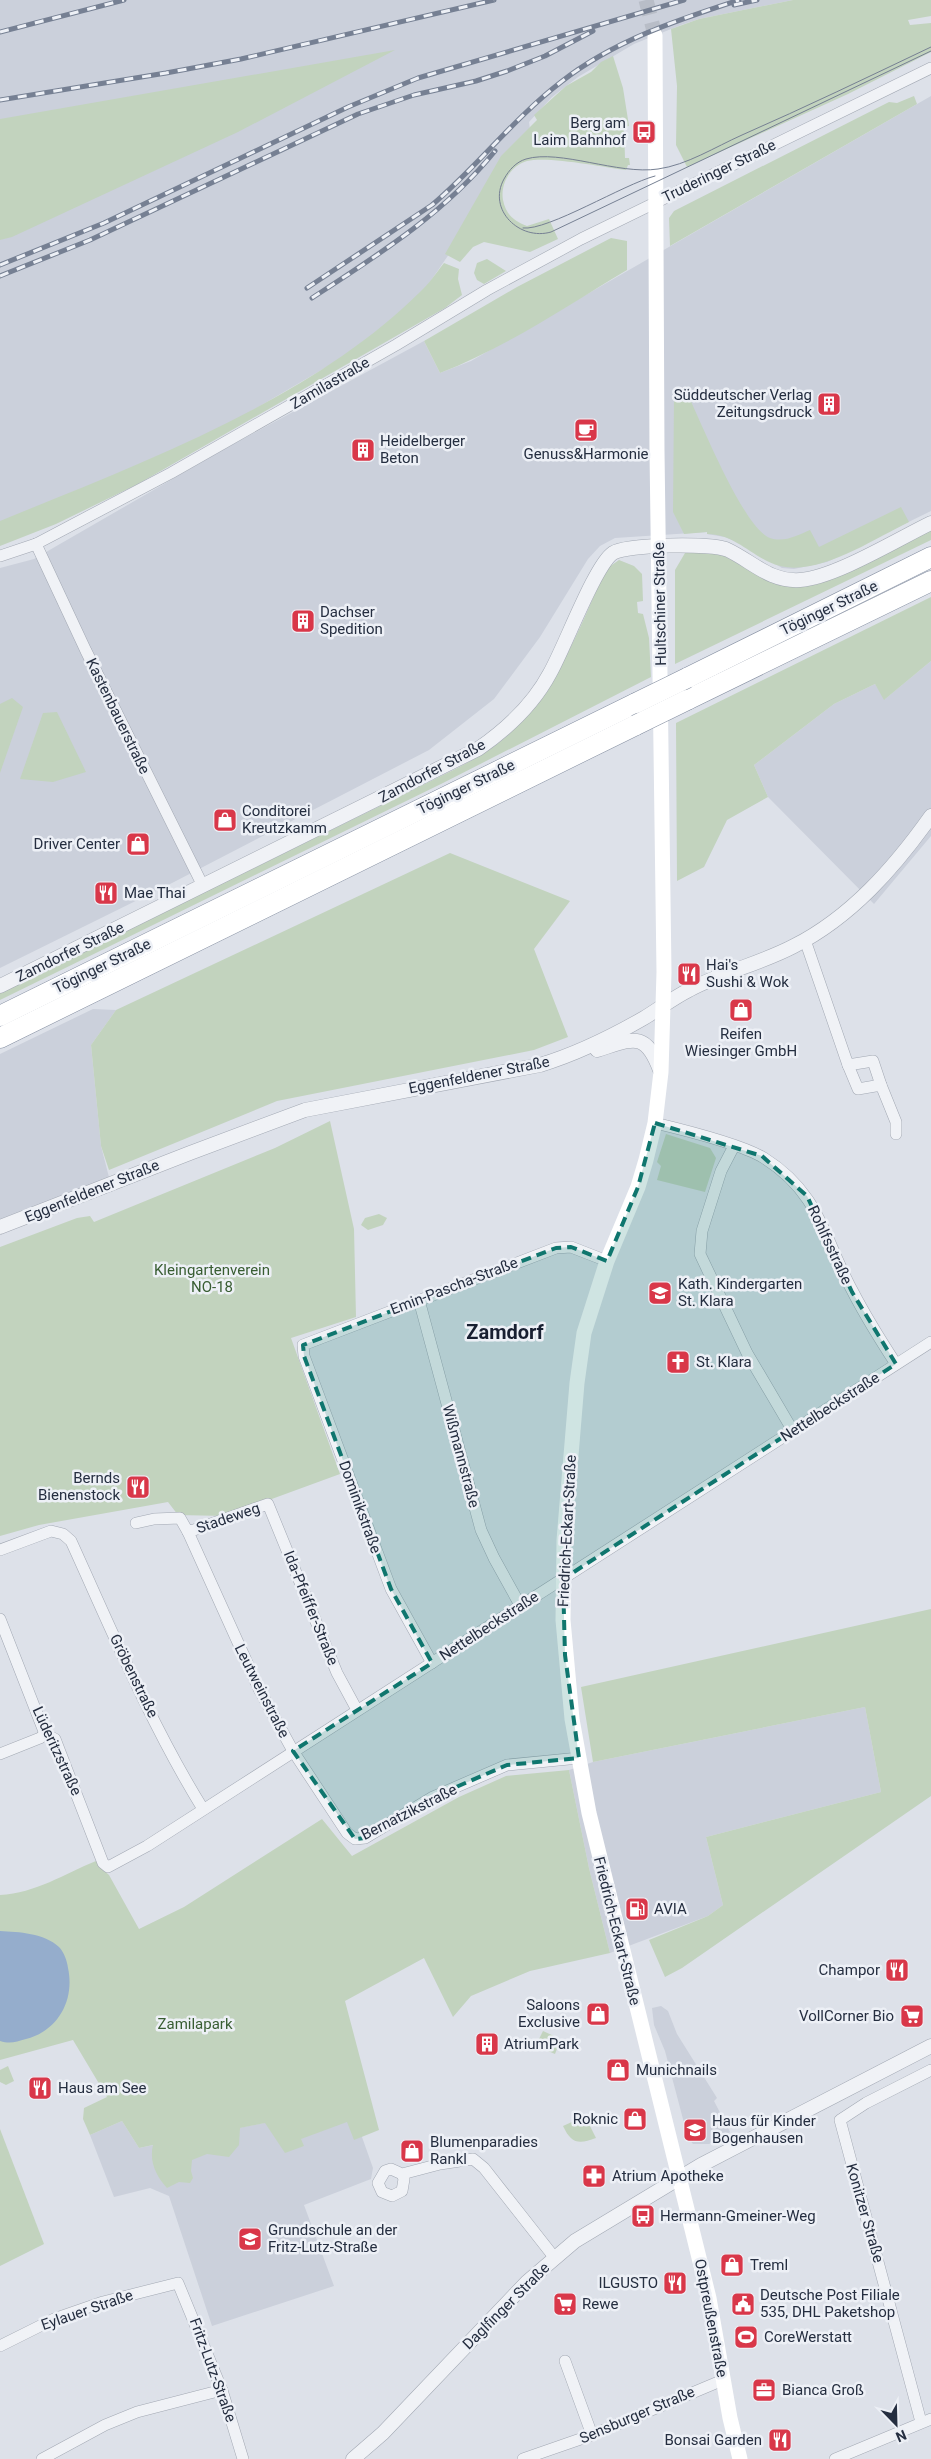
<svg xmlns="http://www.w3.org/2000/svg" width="931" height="2459" font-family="Roboto,sans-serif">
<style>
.built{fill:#cbd0db}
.green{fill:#c2d3be}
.water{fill:#95adcc}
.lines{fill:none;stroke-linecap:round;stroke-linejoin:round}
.secondary-tunnel{stroke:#b8bdc7;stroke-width:15;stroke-dasharray:15 8;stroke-linecap:butt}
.minor-casing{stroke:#a2a8b3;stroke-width:12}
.tertiary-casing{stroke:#a2a8b3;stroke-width:15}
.motorway-casing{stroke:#848ea0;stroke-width:21}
.minor{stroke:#f0f2f6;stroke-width:11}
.tertiary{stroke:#f0f2f6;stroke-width:14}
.secondary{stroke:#fff;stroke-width:15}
.motorway{stroke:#fff;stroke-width:20}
.tram{stroke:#768093;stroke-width:1}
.rail-casing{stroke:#768093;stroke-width:5}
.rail{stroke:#edf0f6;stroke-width:3;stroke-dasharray:9;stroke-linecap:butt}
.motorway-bridge-casing{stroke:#848ea0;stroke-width:21;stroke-linecap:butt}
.motorway-bridge{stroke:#fff;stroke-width:20}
.marked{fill:#0f766e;fill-opacity:0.2;stroke:#0f766e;stroke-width:4;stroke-dasharray:10 6;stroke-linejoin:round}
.labels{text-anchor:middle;stroke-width:5;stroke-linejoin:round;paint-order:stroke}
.poi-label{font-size:15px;fill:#252e40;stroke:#edf0f6;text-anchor:start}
.street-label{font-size:15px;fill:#252e40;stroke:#edf0f6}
.park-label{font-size:15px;fill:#385d32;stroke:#edf0f6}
.district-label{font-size:20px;font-weight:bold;fill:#181f31;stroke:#edf0f6}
</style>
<rect width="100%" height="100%" fill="#dde1e9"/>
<g class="built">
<path d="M0,0H793L699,19L681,25L634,44L578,77L552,97L529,122L530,130L458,241L408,314L376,338L202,440L0,529Z"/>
<path d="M931,96V511L827,562L794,569L782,568L739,543L725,537L707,534V532L615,538L600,546L588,559L540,637L494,699L429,750L174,882L0,968V568L34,559L228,447L424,341L440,373L471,361Z"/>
<path d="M931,661V836L874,904L768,797L754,765L834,704L875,684L885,699Z"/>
<path d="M93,1009L116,1010L91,1045L101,1146L112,1189L0,1234V1054Z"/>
<path d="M865,1707L881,1792L706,1837L723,1905L708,1916L610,1953L589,1868L569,1770L593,1762Z"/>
<path d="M661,2006L668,2011L677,2034L717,2098L714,2101L730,2132L709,2144H693L688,2138L665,2051L654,2025L652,2008Z"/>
<path d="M326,2086L362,2137L373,2168L371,2179L304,2205L334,2286L212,2326L169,2196L150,2188L114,2197L90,2135L122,2121L139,2148L264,2123Z"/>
</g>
<g class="green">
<path d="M793,0H931V16L908,20L910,25L931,23V52L848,94L687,167L676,145L677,86L671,29L699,19Z"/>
<path d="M395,50L238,132L12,237L0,240V119Z"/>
<path d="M613,56L623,88L629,126L624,127L625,158H629L630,165H628L626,170C603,167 548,156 527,161C511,165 500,184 503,200C506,215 514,221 527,226L549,219L558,239L530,252L484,242L473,247L460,262L445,254L501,156L537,120L534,115L566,86L591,72L601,62Z"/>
<path d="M914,96L917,104L670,246L669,218L674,211L889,102L897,103Z"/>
<path d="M611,238L627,241V270C567,306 507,347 440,373L424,341L517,287Z"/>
<path d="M487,259L506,271L484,284L477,280L474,273L477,263Z"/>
<path d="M444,263L459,269L458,279L462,295L445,308L138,484L56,524L0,546V521C141,463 310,401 420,292C429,284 436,273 444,263Z"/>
<path d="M674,395H688C701,422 744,529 770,538C784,543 798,535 810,530L819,547L901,507L909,522C871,540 810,583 769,562C748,552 732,534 707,534V532L684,534L673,512Z"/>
<path d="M931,530V540L675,664V570L685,553L717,552L772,582L814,585Z"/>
<path d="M619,560L634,566L642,574L643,601L637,602L638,613L643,614L649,638L651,677L443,783L0,1000V993L443,775C468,763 493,750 513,730C555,691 578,632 601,580L609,567Z"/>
<path d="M931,597V661L884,700L875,684L834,704L754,765L768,797L727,820L704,867L677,881L676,723Z"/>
<path d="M12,698L23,707L0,773V704Z"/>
<path d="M57,712L86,772L53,782L20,779L43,713Z"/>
<path d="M450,853L570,901L534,949L568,1037L534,1050L277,1101L109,1170L101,1146L91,1045L116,1010Z"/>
<path d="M330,1121L354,1229L356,1317L291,1338L340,1474L225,1516L178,1515L168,1502L39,1525L0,1536V1247L77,1218L90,1216L94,1222L275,1148Z"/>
<path d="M666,1134L710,1148L716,1158L705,1192L657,1180L661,1166L657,1162Z"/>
<path d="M379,1214L387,1218L383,1225L368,1230L361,1225L365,1218Z"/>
<path d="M931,1609V1796L682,1968L665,1977L649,1940L708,1916L723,1905L706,1837L881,1792L865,1707L593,1762L581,1687Z"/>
<path d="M569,1770L589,1868L610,1953L530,1971L471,1996L453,2017L424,1958L345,2001L379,2130L354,2140L347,2122L301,2139L304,2146L285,2153L265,2123L240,2128L239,2145L229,2157L207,2154L192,2160L191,2171L193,2178L190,2183L179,2182L167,2188C156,2176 149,2161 153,2145L139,2148L122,2121L90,2135L83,2119L84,2108L107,2097L73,2040L0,2060V1895C36,1893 64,1874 96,1861L100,1867L109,1875L139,1929L184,1907L322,1819L352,1856L459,1797L506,1776Z"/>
<path d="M543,2031L554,2036L558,2046L555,2054L541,2048L538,2041Z"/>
<path d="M8,2066L14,2081L6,2085L0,2082V2070Z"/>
<path d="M585,2116L596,2138C578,2145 571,2143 563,2126Z"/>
<path d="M0,2129L44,2244L0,2266Z"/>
</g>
<path class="water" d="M0,1931C19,1932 44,1933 59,1947C64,1952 67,1961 68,1968C75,2000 58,2031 26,2039C16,2042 10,2044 0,2041Z"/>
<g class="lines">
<path class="secondary-tunnel" d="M646,0L655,35"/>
<g class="minor-casing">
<g id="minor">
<path d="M36,544L86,651L203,886"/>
<path d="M0,556L36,544L171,473L396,345L487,290L581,239L931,68"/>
<path d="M805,940L848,1065L873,1061L881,1085"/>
<path d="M848,1065L858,1089L881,1085L896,1122V1134"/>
<path d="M655,1123C680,1129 743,1145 764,1158C820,1193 824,1239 853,1292C866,1317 881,1341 896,1364"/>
<path d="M734,1146L721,1171L702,1231L700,1254L747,1353L793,1431"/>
<path d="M419,1300L481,1530L494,1558L520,1605"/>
<path d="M136,1523L154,1519L180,1518L188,1532L268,1504L337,1673L357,1710"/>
<path d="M188,1532L259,1689L293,1751L347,1833L355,1839L365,1838L433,1797L507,1765L579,1758"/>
<path d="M0,1550L51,1531L63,1534L71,1541C112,1631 151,1725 203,1809"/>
<path d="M0,1619L45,1734"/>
<path d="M432,1663L391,1589L304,1356L303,1345L556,1248L571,1247L607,1261"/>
<path d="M45,1734L55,1739L103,1863L108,1867L147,1846L931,1342"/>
<path d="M0,1754L40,1738L45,1734"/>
<path d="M402,2174L404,2179L402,2191L392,2196L382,2192L378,2183L385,2171L391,2169L402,2174L440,2164L473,2159L484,2168L554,2257"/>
<path d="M0,2346L54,2319L103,2302L178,2283L222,2390L243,2459"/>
<path d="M565,2361L592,2435"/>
<path d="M921,2422L840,2120L866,2103L931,2070"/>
<path d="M42,2459L105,2425L137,2412L222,2390"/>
<path d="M523,2459L592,2435L723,2380"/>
<path d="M835,2459L931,2419"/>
</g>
</g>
<g class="tertiary-casing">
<g id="tertiary">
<path d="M0,986L478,749C507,729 533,705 550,673C564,649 595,565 613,553C627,544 713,543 728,550C753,562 770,582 800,580C834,578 898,539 931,523"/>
<path d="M597,1050C633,1039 645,1030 660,1070"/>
<path d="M0,1227L190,1153L305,1110L540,1065C576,1054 611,1037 644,1018C659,1009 673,998 689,990C722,972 760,964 794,946C851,917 894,868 931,816"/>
<path d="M353,2459L383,2433L527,2282L575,2241L701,2165L931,2046"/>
</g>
</g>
<g class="motorway-casing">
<g id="motorway">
<path d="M687,678L931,557"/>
<path d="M687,700L931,581"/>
<path d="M0,1016L636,703"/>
<path d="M0,1038L636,725"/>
</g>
</g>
<use href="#minor" class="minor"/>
<use href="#tertiary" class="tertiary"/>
<path class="secondary" d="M655,35L657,451L664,972L661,1072L655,1123L646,1160L638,1187L607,1261L584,1333L577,1383L564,1540L563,1620L572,1719L589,1813L709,2298L730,2418L740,2459"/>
<use href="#motorway" class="motorway"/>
<g class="tram">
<path d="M931,47C868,77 806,107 742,135C715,147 687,165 658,169C618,175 560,149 526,159C516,162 509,170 504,179C487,210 520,241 551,232L931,51"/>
<path d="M523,228C548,231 624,184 655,176"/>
</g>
<g class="rail-casing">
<g id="rail">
<path d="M734,5L757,0"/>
<path d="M0,32L124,0"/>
<path d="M0,100L166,73L241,59L494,0"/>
<path d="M0,265L104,223L348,107L418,78L684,0"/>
<path d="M0,276L90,240L358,114L414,95L476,81L507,71L545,56L593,31"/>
<path d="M307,288L432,205C477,167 513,119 561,82C613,41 677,20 739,0"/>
<path d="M312,298C378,255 445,213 495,151"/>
</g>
</g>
<use href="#rail" class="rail"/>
<g class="motorway-bridge-casing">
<g id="motorway-bridge">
<path d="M636,703L687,678"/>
<path d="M636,725L687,700"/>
</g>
</g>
<use href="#motorway-bridge" class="motorway-bridge"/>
</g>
<path class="marked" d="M655,1123L762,1156L807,1196L852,1292L896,1364L563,1579L565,1655L579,1758L507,1765L433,1797L365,1838L355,1839L293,1751L432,1663L391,1589L304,1356L303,1345L556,1248L571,1247L607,1261L638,1187Z"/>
<defs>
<g id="bus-square" transform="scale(1.25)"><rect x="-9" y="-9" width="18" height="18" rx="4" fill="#d93749" stroke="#edf0f6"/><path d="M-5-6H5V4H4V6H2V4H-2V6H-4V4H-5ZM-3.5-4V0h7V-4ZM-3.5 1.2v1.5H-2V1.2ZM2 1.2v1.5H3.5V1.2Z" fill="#fff"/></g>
<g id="building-square" transform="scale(1.25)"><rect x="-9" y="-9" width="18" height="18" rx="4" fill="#d93749" stroke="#edf0f6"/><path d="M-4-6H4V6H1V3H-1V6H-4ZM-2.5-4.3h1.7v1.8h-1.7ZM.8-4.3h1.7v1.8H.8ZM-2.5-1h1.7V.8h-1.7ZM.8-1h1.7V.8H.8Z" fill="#fff"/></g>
<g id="cafe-square" transform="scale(1.25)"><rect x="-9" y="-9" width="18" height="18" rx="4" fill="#d93749" stroke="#edf0f6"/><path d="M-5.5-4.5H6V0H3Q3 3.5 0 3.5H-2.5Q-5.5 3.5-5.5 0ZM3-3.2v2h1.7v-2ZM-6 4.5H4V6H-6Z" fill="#fff"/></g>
<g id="shop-square" transform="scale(1.25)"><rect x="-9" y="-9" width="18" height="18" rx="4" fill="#d93749" stroke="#edf0f6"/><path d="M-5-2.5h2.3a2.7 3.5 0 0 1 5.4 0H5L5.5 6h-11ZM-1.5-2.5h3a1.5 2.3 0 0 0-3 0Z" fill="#fff"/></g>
<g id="restaurant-square" transform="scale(1.25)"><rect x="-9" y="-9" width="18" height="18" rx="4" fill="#d93749" stroke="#edf0f6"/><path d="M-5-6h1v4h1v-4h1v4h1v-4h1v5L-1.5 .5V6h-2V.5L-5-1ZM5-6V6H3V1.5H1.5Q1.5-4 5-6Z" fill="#fff"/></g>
<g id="school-square" transform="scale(1.25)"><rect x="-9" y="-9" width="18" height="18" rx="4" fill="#d93749" stroke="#edf0f6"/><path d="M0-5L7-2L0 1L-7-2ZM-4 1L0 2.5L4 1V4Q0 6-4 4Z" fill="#fff"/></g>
<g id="church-square" transform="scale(1.25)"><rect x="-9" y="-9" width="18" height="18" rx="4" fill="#d93749" stroke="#edf0f6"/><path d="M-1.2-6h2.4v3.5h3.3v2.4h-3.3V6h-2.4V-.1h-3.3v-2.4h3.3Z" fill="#fff"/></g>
<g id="fuel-square" transform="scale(1.25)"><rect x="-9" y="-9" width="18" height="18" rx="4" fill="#d93749" stroke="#edf0f6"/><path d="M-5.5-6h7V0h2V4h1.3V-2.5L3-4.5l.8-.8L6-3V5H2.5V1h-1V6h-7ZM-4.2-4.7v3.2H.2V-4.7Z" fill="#fff"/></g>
<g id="supermarket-square" transform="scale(1.25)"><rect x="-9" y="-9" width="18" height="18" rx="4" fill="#d93749" stroke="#edf0f6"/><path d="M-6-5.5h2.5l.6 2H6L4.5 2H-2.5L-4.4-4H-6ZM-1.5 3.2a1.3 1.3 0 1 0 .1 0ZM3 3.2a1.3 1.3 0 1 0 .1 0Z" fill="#fff"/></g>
<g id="pharmacy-square" transform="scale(1.25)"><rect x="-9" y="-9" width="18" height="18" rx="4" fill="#d93749" stroke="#edf0f6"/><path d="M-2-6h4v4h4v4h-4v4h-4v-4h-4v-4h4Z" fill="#fff"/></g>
<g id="civic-square" transform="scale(1.25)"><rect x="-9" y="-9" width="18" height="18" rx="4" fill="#d93749" stroke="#edf0f6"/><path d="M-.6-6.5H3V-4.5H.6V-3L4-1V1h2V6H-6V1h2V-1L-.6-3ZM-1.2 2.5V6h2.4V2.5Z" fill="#fff"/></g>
<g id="stadium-square" transform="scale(1.25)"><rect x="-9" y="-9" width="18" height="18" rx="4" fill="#d93749" stroke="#edf0f6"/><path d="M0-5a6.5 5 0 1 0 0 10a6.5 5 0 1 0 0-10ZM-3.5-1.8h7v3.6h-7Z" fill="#fff"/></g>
<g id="office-square" transform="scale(1.25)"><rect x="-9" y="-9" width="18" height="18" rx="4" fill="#d93749" stroke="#edf0f6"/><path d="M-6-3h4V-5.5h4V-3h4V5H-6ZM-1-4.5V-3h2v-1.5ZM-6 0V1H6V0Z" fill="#fff"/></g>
</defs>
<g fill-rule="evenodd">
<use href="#bus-square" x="644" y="132"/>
<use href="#building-square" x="829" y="404"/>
<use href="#cafe-square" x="586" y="430"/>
<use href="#building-square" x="363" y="450"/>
<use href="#building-square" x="303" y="621"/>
<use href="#shop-square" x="225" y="820"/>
<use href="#shop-square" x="138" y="844"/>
<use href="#restaurant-square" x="106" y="893"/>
<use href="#restaurant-square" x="689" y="974"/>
<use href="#shop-square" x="741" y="1010"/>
<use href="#school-square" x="660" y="1293"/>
<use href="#church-square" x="678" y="1362"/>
<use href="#restaurant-square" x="138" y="1487"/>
<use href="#fuel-square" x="637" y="1909"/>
<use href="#restaurant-square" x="897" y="1970"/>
<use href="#shop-square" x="598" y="2014"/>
<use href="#supermarket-square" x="912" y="2016"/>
<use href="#building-square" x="487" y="2044"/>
<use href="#shop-square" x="618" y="2070"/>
<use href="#restaurant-square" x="40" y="2088"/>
<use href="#shop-square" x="635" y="2119"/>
<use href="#school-square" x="695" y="2130"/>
<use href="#shop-square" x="412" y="2151"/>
<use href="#pharmacy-square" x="594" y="2176"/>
<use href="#bus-square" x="643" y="2216"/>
<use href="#school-square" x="250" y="2239"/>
<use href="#shop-square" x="732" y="2265"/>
<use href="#restaurant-square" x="675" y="2283"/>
<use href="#supermarket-square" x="565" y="2304"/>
<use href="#civic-square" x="743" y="2304"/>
<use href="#stadium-square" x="746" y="2337"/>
<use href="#office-square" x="764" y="2390"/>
<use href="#restaurant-square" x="780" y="2440"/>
</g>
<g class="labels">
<g class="poi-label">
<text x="626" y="128" text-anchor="end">Berg am<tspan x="626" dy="17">Laim Bahnhof</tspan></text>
<text x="812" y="400" text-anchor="end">Süddeutscher Verlag<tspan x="812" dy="17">Zeitungsdruck</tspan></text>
<text x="380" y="446">Heidelberger<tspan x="380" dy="17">Beton</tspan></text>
<text x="586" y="459" text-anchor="middle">Genuss&amp;Harmonie</text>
<text x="320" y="617">Dachser<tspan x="320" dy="17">Spedition</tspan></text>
<text x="242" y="816">Conditorei<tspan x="242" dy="17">Kreutzkamm</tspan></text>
<text x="120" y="849" text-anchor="end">Driver Center</text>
<text x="124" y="898">Mae Thai</text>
<text x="706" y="970">Hai's<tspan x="706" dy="17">Sushi &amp; Wok</tspan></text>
<text x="741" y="1039" text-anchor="middle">Reifen<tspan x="741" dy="17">Wiesinger GmbH</tspan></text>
<text x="678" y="1289">Kath. Kindergarten<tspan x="678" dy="17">St. Klara</tspan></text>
<text x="696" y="1367">St. Klara</text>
<text x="120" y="1483" text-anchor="end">Bernds<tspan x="120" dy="17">Bienenstock</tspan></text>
<text x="654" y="1914">AVIA</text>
<text x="880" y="1975" text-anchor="end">Champor</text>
<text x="580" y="2010" text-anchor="end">Saloons<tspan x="580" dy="17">Exclusive</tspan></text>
<text x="894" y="2021" text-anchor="end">VollCorner Bio</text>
<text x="504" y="2049">AtriumPark</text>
<text x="636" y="2075">Munichnails</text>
<text x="58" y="2093">Haus am See</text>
<text x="618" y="2124" text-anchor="end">Roknic</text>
<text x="712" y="2126">Haus für Kinder<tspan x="712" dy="17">Bogenhausen</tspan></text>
<text x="430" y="2147">Blumenparadies<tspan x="430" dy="17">Rankl</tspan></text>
<text x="612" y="2181">Atrium Apotheke</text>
<text x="660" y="2221">Hermann-Gmeiner-Weg</text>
<text x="268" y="2235">Grundschule an der<tspan x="268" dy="17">Fritz-Lutz-Straße</tspan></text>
<text x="750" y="2270">Treml</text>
<text x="658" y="2288" text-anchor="end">ILGUSTO</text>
<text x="760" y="2300">Deutsche Post Filiale<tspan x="760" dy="17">535, DHL Paketshop</tspan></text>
<text x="582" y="2309">Rewe</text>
<text x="764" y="2342">CoreWerstatt</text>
<text x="782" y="2395">Bianca Groß</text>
<text x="762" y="2445" text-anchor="end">Bonsai Garden</text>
</g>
<g class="street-label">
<text transform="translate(719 171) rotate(-26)" y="5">Truderinger Straße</text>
<text transform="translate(330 383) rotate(-30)" y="5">Zamilastraße</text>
<text transform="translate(660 604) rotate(-91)" y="5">Hultschiner Straße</text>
<text transform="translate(829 608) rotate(-26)" y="5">Töginger Straße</text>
<text transform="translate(118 716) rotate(64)" y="5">Kastenbauerstraße</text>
<text transform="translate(432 771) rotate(-28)" y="5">Zamdorfer Straße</text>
<text transform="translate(466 787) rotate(-26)" y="5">Töginger Straße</text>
<text transform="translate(70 952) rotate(-26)" y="5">Zamdorfer Straße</text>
<text transform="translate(102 966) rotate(-26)" y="5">Töginger Straße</text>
<text transform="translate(479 1075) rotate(-11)" y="5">Eggenfeldener Straße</text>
<text transform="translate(92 1191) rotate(-22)" y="5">Eggenfeldener Straße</text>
<text transform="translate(830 1245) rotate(65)" y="5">Rohlfsstraße</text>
<text transform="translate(454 1286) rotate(-21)" y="5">Emin-Pascha-Straße</text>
<text transform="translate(830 1407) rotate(-33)" y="5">Nettelbeckstraße</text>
<text transform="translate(461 1456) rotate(75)" y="5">Wißmannstraße</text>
<text transform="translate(360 1507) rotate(70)" y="5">Dominikstraße</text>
<text transform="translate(228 1518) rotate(-19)" y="5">Stadeweg</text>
<text transform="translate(567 1531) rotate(-87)" y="5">Friedrich-Eckart-Straße</text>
<text transform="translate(311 1608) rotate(68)" y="5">Ida-Pfeiffer-Straße</text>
<text transform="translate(489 1626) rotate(-33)" y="5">Nettelbeckstraße</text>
<text transform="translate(134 1676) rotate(64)" y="5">Gröbenstraße</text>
<text transform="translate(262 1691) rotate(63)" y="5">Leutweinstraße</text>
<text transform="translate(57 1751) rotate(65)" y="5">Lüderitzstraße</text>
<text transform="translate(409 1812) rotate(-27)" y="5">Bernatzikstraße</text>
<text transform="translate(617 1931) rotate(76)" y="5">Friedrich-Eckart-Straße</text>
<text transform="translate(865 2213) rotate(74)" y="5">Konitzer Straße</text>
<text transform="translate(506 2306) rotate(-45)" y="5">Daglfinger Straße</text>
<text transform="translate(87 2310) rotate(-19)" y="5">Eylauer Straße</text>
<text transform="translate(711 2318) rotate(79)" y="5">Ostpreußenstraße</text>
<text transform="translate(213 2370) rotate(70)" y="5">Fritz-Lutz-Straße</text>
<text transform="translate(637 2415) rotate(-23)" y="5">Sensburger Straße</text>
</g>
<g class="park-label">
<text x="212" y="1275">Kleingartenverein<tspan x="212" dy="17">NO-18</tspan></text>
<text x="195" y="2029">Zamilapark</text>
</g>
<g class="district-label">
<text x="505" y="1339">Zamdorf</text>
</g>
</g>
<g transform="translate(896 2424) rotate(157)" stroke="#edf0f6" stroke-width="4" paint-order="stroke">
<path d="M0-4L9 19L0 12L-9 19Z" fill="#252e40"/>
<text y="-8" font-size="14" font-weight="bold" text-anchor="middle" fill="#252e40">N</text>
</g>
</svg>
